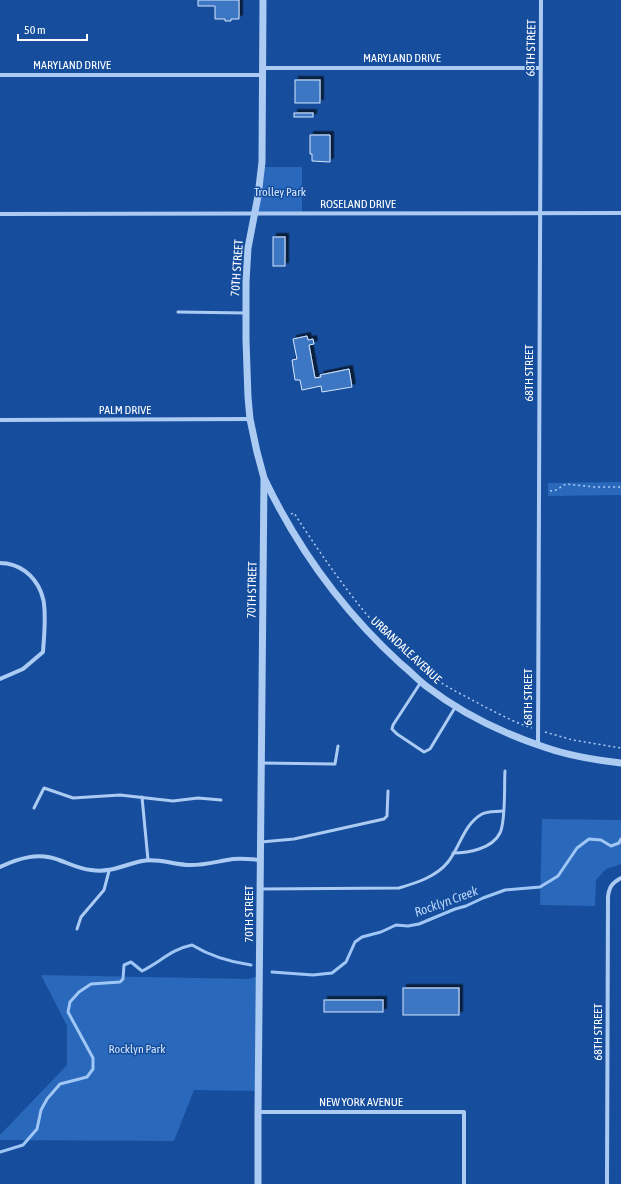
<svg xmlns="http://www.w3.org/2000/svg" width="621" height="1184" font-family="'Asap Condensed',sans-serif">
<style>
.green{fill:#2968ba}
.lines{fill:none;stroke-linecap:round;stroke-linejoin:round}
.stream{stroke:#9fc6f5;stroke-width:3}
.building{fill:#3e77c3;stroke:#d5e6fd;filter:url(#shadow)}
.path{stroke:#accbf3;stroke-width:1.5;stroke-dasharray:2 3;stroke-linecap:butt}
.service{stroke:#accbf3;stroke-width:3}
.minor{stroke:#accbf3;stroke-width:4}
.tertiary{stroke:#accbf3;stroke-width:7}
.labels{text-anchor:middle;stroke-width:3;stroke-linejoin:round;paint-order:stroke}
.street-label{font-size:12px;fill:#fff;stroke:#164e9d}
.park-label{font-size:12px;fill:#d5e6fd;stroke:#164e9d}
.water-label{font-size:13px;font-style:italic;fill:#b9d5f9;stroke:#164e9d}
</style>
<defs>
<filter id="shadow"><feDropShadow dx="3.5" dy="-3.5" stdDeviation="0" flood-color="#0009"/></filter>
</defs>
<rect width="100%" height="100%" fill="#164e9d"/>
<g class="green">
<path d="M262,167H302V214H254Z"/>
<path d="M621,482V495L548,496V483Z"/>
<path d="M542,819L621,820V864L606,869L596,880L595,906L540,905Z"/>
<path d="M41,975L248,979L259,976L258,1091L194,1090L174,1141L0,1140V1135L67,1065V1026Z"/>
</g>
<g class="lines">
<g class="stream">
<path d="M272,972L313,975L332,973L346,962L355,942L362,937L381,932L396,925L408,926L419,924L455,909L466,906L483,898L505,890L540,887L558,876L577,848L589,839L601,840L611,846L619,843L621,839"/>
<path d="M0,1152L23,1145L37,1129L41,1110L47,1099L60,1084L87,1077L93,1069V1058L68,1012L70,1002L79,992L91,984L120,982L123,979L124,965L131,962L142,971C160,962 172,949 192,945C210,956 230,962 251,965"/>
</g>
</g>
<g class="building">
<path d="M198,0H239V19H231V21H225V19H215V6H198Z"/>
<rect x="295" y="80" width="25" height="23"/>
<rect x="294" y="113" width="19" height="4"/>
<path d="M310,135H330V162L312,161V154H310Z"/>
<rect x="273" y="237" width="12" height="29"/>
<path d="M307,336L308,340L313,339L314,344L309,345L315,378L321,377L320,375L349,369L352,387L322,392L321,386L302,390L300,380H295L292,360L297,359L293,339Z"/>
<rect x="403" y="988" width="56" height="27"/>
<rect x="324" y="1000" width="59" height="12"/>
</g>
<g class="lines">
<g class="path">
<path d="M550,491L556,490L566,484L594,487H621"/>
<path d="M291,514L294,513C320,553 348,594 380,630C397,648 418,665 437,680C452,690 469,698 485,707C500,714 515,723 532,728"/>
<path d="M545,732L573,740L621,748"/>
</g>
<g class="service">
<path d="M178,312L246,313"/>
<path d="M421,682L393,725L392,729L397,734L424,752L430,749L456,706"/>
<path d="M261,763L335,764L338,746"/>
<path d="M142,797L148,860"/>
<path d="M34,808L44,788L73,798L120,795L173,801L198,798L221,800"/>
<path d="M261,842L294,839L384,819L387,816L388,791"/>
<path d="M453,853C468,853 492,849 500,833C506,821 504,786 505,771"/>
<path d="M260,889L399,888C416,883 436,877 448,862C460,847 464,824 482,814C488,811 496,812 503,811"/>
<path d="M77,929L81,917L104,890L109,871"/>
</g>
<g class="minor">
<path d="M263,68H540"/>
<path d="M0,75H263"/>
<path d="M0,214L621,213"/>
<path d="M0,420L250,419"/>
<path d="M0,563C19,563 34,575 41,592C42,596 44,600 44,604C46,620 44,636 43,652L23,669L0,679"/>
<path d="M538,745L541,0"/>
<path d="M0,867C19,858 39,852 59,860C70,864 80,869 91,870C111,873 123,865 142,861C158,858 171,864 187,865C203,866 218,861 233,859C242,858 251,859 260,860"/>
<path d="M258,1112H464V1184"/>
<path d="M607,1184L608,897C609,887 612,883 621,878"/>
</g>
<g class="tertiary">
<path d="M265,480C298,549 344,612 401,664C410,671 417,679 426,686C461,713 502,733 544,747C569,756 595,760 621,763"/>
<path d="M258,1184V1112L264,478L257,452L250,419L248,397L246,340V282L248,248L258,196L262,162L263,0"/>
</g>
</g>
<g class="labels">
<g class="street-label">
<text transform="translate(531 48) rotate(-89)" y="4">68TH STREET</text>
<text x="402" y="62">MARYLAND DRIVE</text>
<text x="72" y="69">MARYLAND DRIVE</text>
<text x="358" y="208">ROSELAND DRIVE</text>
<text transform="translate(237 268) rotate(-86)" y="4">70TH STREET</text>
<text transform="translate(529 373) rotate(-90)" y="4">68TH STREET</text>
<text x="125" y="414">PALM DRIVE</text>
<text transform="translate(252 590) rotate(-89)" y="4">70TH STREET</text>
<text transform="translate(406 650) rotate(43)" y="4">URBANDALE AVENUE</text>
<text transform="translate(528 697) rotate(-90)" y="4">68TH STREET</text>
<text transform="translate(249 914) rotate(-90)" y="4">70TH STREET</text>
<text transform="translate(598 1032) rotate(-90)" y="4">68TH STREET</text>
<text x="361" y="1106">NEW YORK AVENUE</text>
</g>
<g class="park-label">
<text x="280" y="196">Trolley Park</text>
<text x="137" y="1053">Rocklyn Park</text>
</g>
<g class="water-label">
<text transform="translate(446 901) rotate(-20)" y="5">Rocklyn Creek</text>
</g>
</g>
<path d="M18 34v6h69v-6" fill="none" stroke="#ffffff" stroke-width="2"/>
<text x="24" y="34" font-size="12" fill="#ffffff" stroke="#164e9d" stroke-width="3" paint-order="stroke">50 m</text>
</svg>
